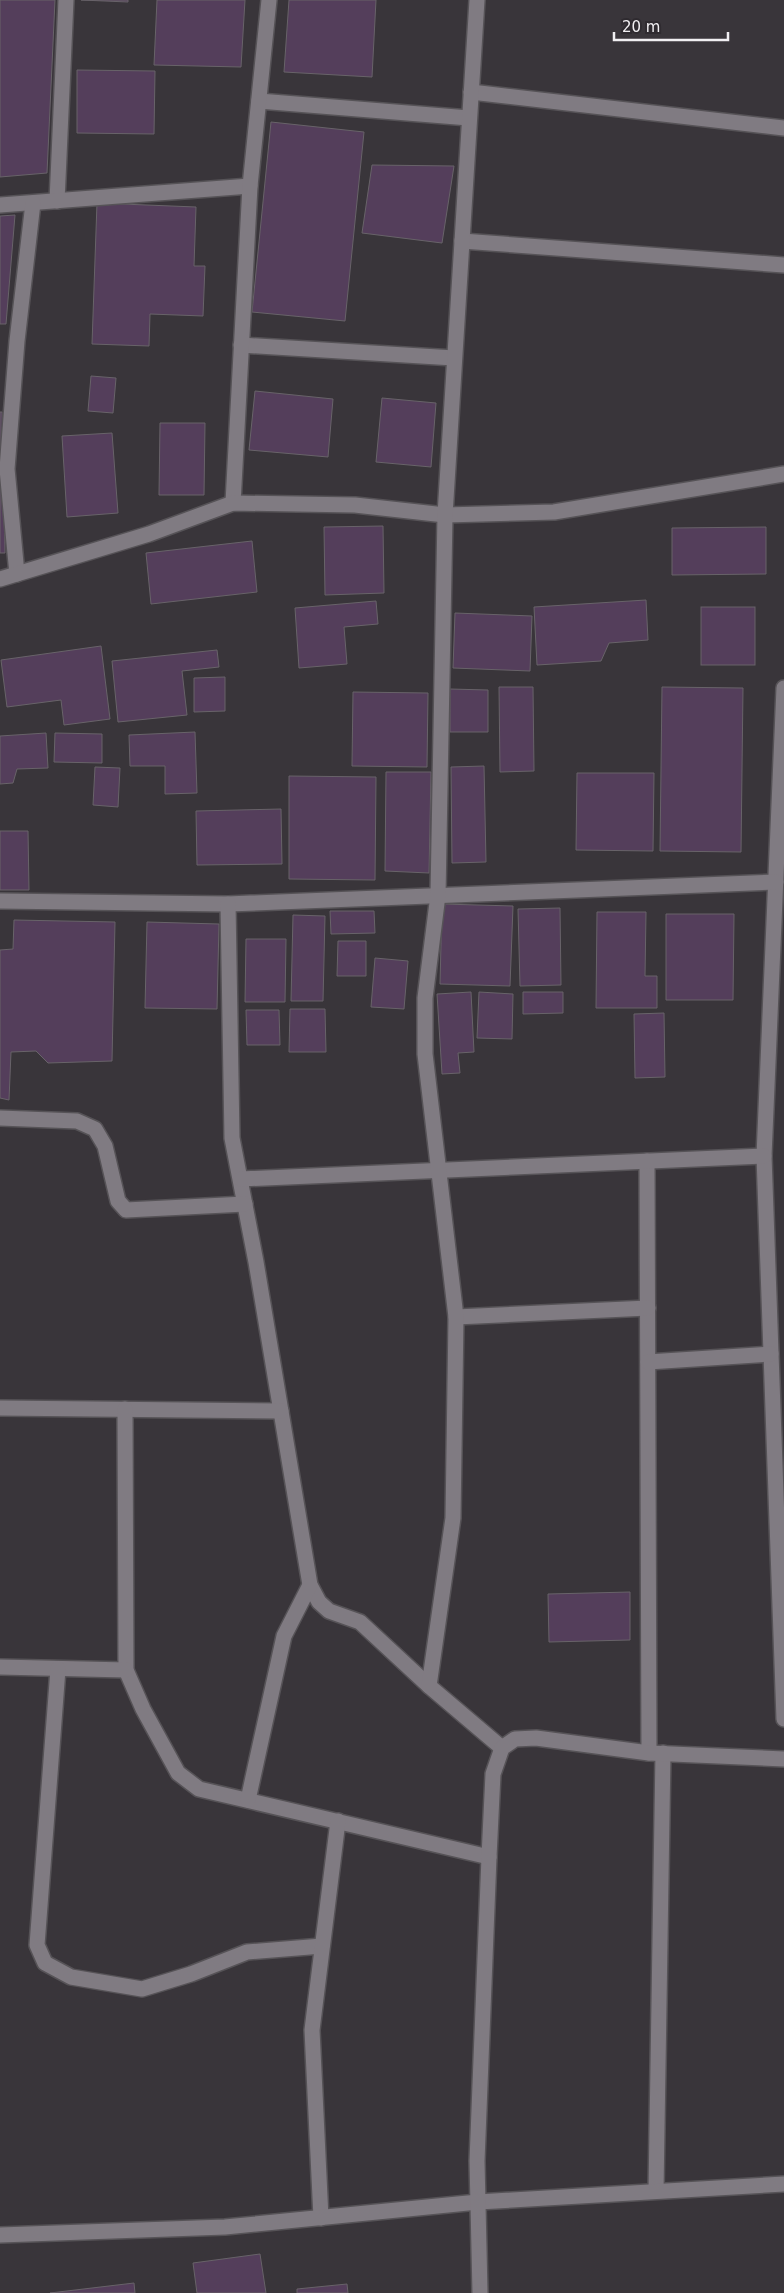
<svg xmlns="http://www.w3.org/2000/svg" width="784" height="2293" font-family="'DejaVu Sans',sans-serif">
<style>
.building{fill:#543e5b;stroke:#686369}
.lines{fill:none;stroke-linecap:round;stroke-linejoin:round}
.street-casing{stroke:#565357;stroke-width:18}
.street{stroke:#807b82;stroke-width:15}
</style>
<rect width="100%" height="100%" fill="#39353a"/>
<g class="building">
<path d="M0,0H55L47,173L0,177Z"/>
<path d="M81,0H128V2Z"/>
<path d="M157,0H245L241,67L154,65Z"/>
<path d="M289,0H376L372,77L284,72Z"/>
<path d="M77,70L155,71L154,134L77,133Z"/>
<path d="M271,122L364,132L345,321L252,312Z"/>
<path d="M372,165L454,166L442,243L362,233Z"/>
<path d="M97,203L196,207L194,266H205L203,316L150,314L149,346L92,344Z"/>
<path d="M15,215L6,324H0V216Z"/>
<path d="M91,376L116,378L113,413L88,411Z"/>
<path d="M255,391L333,399L328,457L249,450Z"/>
<path d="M382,398L436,403L431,467L376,462Z"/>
<path d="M0,412H2L5,553H0Z"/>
<path d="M160,423H205L204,495H159Z"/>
<path d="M112,433L118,513L67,517L62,436Z"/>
<path d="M383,526L384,593L325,595L324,527Z"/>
<path d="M766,527V574L672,575V528Z"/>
<path d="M252,541L257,592L151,604L146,553Z"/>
<path d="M646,600L648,640L609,643L601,661L537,665L534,607Z"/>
<path d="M376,601L378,624L344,627L347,664L299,668L295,608Z"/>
<rect x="701" y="607" width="54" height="58"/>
<path d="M455,613L532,616L530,671L453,668Z"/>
<path d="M101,646L110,719L64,725L61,700L7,707L1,660Z"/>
<path d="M217,650L219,667L182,671L187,715L118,722L112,661Z"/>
<path d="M225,677V711L194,712V678Z"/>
<path d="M499,687H533L534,771L500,772Z"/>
<path d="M662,687L743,688L741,852L660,851Z"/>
<path d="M450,689L488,690V732H450Z"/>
<path d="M353,692L428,693L427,767L352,766Z"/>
<path d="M195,732L197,793L165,794V766H130L129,735Z"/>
<path d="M46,733L48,768L17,769L13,783L0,784V736Z"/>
<path d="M55,733L102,734V763L54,762Z"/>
<path d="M484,766L486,862L452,863L451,767Z"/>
<path d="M95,767L120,768L118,807L93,805Z"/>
<path d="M386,772H431L429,873L385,871Z"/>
<path d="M577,773H654L653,851L576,850Z"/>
<path d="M289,776L376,777L375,880L289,879Z"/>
<path d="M281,809L282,864L197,865L196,811Z"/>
<path d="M0,831H28L29,890H0Z"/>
<path d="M442,904L513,906L510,986L440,984Z"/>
<path d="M560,908L561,985L520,986L518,909Z"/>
<path d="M330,911H374L375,933L331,934Z"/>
<path d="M597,912H646L645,976H657V1008H596Z"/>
<path d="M666,914H734L733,1000H666Z"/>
<path d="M293,915L325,916L323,1001H291Z"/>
<path d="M14,920L115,922L112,1061L48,1063L36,1051L11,1052L9,1100L0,1098V950L13,949Z"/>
<path d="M147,922L219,924L217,1009L145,1008Z"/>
<path d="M246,939H286L285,1002H245Z"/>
<path d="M338,941H366V976H337Z"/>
<path d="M375,958L408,961L404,1009L371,1007Z"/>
<path d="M471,992L474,1052L458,1053L460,1073L442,1074L437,994Z"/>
<path d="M479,992L513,994L512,1039L477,1038Z"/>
<path d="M523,992H563V1013L523,1014Z"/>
<path d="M290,1009H325L326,1052H289Z"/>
<path d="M246,1010H279L280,1045H247Z"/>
<path d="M664,1013L665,1077L635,1078L634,1014Z"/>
<path d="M630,1592V1640L549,1642L548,1594Z"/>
<path d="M260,2254L266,2293H197L193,2263Z"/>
<path d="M134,2283L135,2293H50Z"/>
<path d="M347,2284L348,2293H297V2289Z"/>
</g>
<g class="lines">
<g class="street-casing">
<g id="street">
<path d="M471,92L784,128"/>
<path d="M259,101L469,118"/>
<path d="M57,201L66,0"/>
<path d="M0,205L250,186"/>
<path d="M462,241L784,265"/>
<path d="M241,345L454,358"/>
<path d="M233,503L250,186L269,0"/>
<path d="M17,574L7,469L17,341L33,203"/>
<path d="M0,579L149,534L233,503L355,505L445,515L554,512L784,474"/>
<path d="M784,688L764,1156L784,1719"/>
<path d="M0,901L228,904L776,882"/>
<path d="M228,904L232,1138L256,1262L310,1585L319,1602L329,1611L360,1622L429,1686L502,1748"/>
<path d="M0,1118L77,1121L95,1129L105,1146L118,1201L126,1210L245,1204"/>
<path d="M647,1161L649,1753"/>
<path d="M241,1179L764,1156"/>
<path d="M456,1317L648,1308"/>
<path d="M648,1362L771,1354"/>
<path d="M0,1408L281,1411"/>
<path d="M125,1409L126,1670L143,1709L178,1773L199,1789L489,1857"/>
<path d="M0,1667L126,1670"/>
<path d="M58,1669L37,1945L45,1963L71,1977L142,1989L191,1974L247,1952L322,1946"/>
<path d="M429,1686L453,1518L456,1317L425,1054V998L438,895L445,515L477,0"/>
<path d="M248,1800L284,1636L310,1585"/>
<path d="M656,2191L663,1753"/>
<path d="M321,2218L312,2030L338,1821"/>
<path d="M0,2235L225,2227L478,2202L784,2184"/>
<path d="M480,2293L477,2161L489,1857L493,1774L502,1748L515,1739L536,1738L649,1753L784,1759"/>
</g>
</g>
<use href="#street" class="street"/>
</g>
<path d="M614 32v8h114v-8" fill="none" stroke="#f1eff2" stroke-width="2.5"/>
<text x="622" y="32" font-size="15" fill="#f1eff2" stroke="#2f2b30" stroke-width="4" paint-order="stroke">20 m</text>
</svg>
